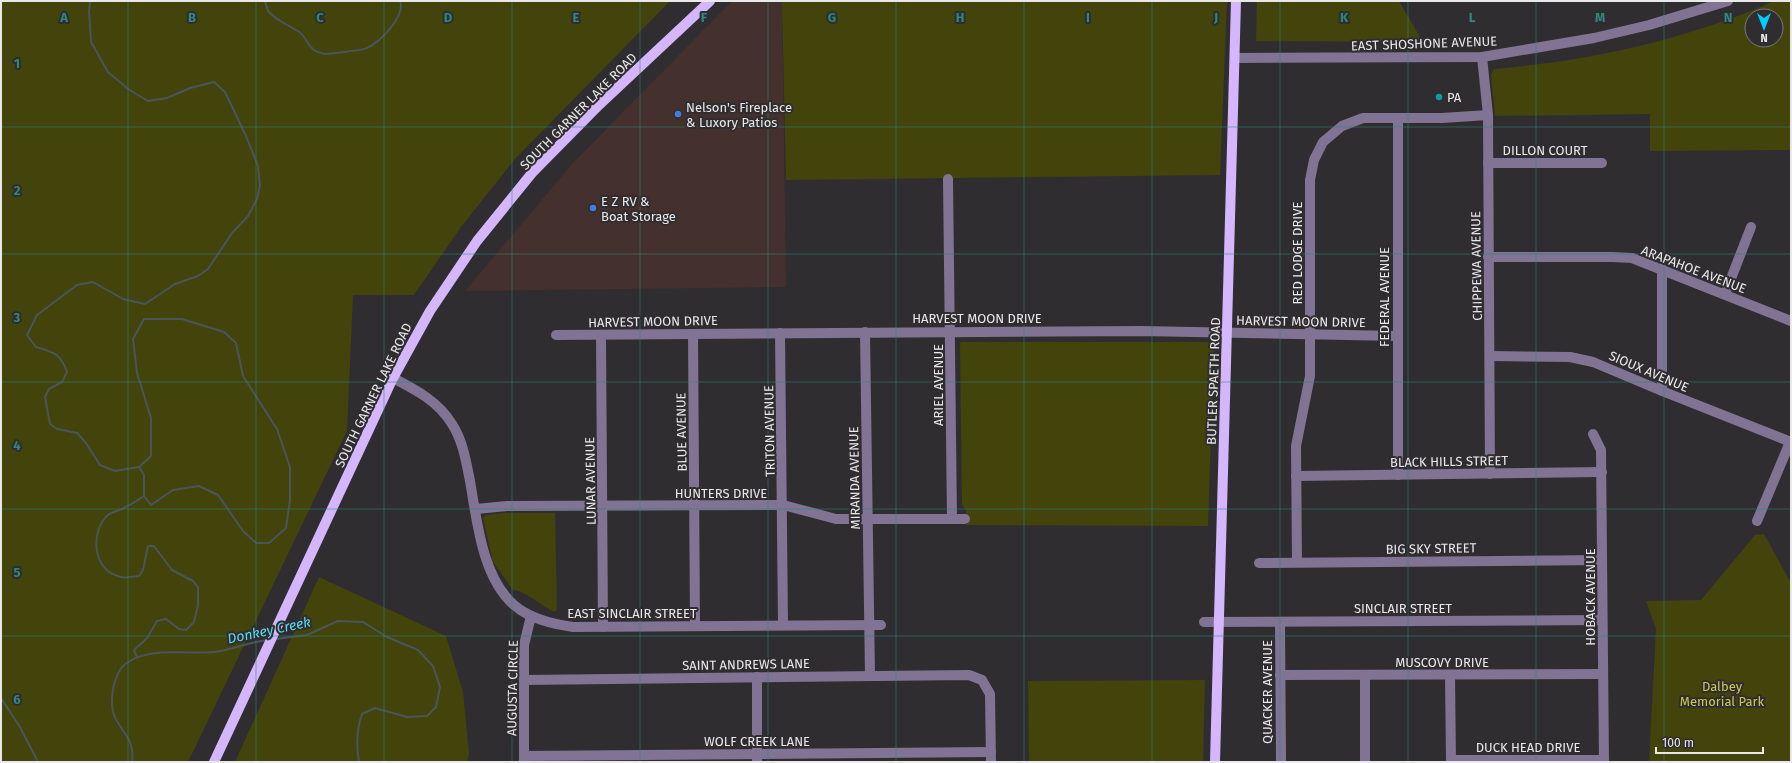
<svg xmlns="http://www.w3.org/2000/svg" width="1792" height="763" font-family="'Fira Sans',sans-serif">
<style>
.commercial{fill:#44302c}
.green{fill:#42440b;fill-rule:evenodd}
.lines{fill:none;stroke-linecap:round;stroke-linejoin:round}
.stream{stroke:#4a5558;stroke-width:2}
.minor{stroke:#807394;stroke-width:10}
.major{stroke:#d3b6fb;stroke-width:10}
.grid{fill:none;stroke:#308781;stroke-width:1;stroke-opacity:0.55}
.culture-dot{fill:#0f9aa8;stroke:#302d30;stroke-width:1.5}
.shop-dot{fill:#3f7fe0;stroke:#302d30;stroke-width:1.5}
.labels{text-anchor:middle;stroke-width:4;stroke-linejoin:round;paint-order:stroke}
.street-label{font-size:13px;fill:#eae9ea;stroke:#302d30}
.poi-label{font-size:13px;fill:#eae9ea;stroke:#302d30;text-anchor:start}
.park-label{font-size:13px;fill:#c7cc4e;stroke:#302d30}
.water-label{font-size:14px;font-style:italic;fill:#58daf3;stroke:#302d30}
.grid-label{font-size:13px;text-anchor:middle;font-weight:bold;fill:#308781;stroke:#302d30;stroke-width:4;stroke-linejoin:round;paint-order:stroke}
</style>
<rect width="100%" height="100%" fill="#302d30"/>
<path class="commercial" d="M732,1H782L786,287L465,291L572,164Z"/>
<g class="green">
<path d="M1,1H670L515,159L461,227L414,295H353L347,431L188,762H1Z"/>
<path d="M782,1H1227L1220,175L786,180Z"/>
<path d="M1257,1H1399L1423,42L1256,41Z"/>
<path d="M1774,1H1791V150L1650,151V114L1495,116L1491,75L1494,69C1589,61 1686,40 1774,1ZM1752,16H1776V40H1752Z"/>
<path d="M962,342H1211L1214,344L1208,526L967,525L966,510L962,505L960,343Z"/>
<path d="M503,513H555L557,609L555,612C544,608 523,589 513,590L493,562L483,518L486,515Z"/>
<path d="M1764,534L1791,583V762H1649L1656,629L1646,601L1701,600L1755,535Z"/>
<path d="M319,577L446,636L463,692L469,754L467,762H235Z"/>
<path d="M1205,680L1203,762H1029L1028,681Z"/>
</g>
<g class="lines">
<g class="stream">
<path d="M90,1L89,12L91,42L108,72L128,89L148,101L167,98L190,88L214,82L225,92L246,136L258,166L260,186L257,199L248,216L232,233L208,269L198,276L175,284L145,304L123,299L93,282L77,285L37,315L27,335L36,347C54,352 61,354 67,372L62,382L49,389L45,397L50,424L57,429L77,433L86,443L100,465L115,471L139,467L144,475V496C137,501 130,505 122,509C118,511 112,512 108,515C91,530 92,566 115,575C123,579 130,577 139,576L143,570L148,546H154L172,570L193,581L198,587V605L194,622L186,630L179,629L166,619L157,621L147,638L134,650L137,657"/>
<path d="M265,1C266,4 267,10 269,12C276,20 289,26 298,31C310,39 305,50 325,54C328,54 364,50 367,48C380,42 406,16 400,1"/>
<path d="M139,467L151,456V418L137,373L133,339L144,319H182L224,332L236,343L243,376L277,429L290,467V500L286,528L269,543H256L243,531L218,495L199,486L173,490L151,505L144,496"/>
<path d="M276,639L307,635L338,621L363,622L387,637L418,650L433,666L440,687L436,707L427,716L407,717L375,708L362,714C356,731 356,745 359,762"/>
<path d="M1,698L20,727L38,762"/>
<path d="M132,762C136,738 118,730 113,712C111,703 112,688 116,679C117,676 119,671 121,668C143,645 185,655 214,652C232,650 249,642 267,640"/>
</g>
<g class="minor">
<path d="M1482,57L1488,115L1490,474"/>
<path d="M1235,58L1482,57L1594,38L1649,25L1728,1"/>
<path d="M1398,118V475"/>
<path d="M1488,163H1602"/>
<path d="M948,179L952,519"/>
<path d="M1488,257H1612L1632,258L1791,321"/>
<path d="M1662,269V391"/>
<path d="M1725,294L1751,227"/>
<path d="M865,332L870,676"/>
<path d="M780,333L783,625"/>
<path d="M693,334L695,626"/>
<path d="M556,335L1141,331L1397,336"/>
<path d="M601,335L603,627"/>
<path d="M1490,356L1570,357L1593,362L1662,391L1791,442"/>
<path d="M393,378C416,390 438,401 452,424C463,441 466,461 470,481C477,521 482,577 514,605C530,619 552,624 573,627L881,625"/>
<path d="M1593,434L1601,450L1604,762"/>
<path d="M1296,476L1602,472"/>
<path d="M476,509L507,506L783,505L836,519H965"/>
<path d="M1757,521L1790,442"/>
<path d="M1297,562L1296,446L1310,376V180L1314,160L1323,142L1342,126L1363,118H1442L1488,115"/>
<path d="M1259,563L1602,560"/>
<path d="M1204,622L1602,620"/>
<path d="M1280,622L1281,762"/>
<path d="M1280,675L1603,674"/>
<path d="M1365,675V762"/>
<path d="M1450,675L1451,762"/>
<path d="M757,677V762"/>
<path d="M524,680L969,675L982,680L990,694L991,762"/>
<path d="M524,756L991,752"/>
<path d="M1451,760H1604"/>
<path d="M524,762V645L531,616"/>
</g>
<g class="major">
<path d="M214,762L393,378L430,311L477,241L532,173L599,105L710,1"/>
<path d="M1215,762L1236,1"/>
</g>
</g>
<path class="grid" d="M128,1V762M256,1V762M384,1V762M512,1V762M640,1V762M768,1V762M896,1V762M1024,1V762M1152,1V762M1280,1V762M1408,1V762M1536,1V762M1664,1V762M1,127H1791M1,254H1791M1,382H1791M1,509H1791M1,636H1791"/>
<circle class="culture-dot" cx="1439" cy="97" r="4"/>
<g class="shop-dot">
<circle cx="678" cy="114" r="4"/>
<circle cx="593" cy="208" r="4"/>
</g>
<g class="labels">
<g class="street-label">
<text transform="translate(1424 43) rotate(-2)" y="5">EAST SHOSHONE AVENUE</text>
<text transform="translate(578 111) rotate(-45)" y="5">SOUTH GARNER LAKE ROAD</text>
<text x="1545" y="155">DILLON COURT</text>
<text transform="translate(1297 253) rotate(-90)" y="5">RED LODGE DRIVE</text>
<text transform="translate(1476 266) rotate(-91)" y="5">CHIPPEWA AVENUE</text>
<text transform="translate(1694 269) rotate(21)" y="5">ARAPAHOE AVENUE</text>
<text transform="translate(1384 297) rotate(-90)" y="5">FEDERAL AVENUE</text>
<text x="977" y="323">HARVEST MOON DRIVE</text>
<text transform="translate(653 321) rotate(-1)" y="5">HARVEST MOON DRIVE</text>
<text transform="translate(1301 321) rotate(1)" y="5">HARVEST MOON DRIVE</text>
<text transform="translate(1649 371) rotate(23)" y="5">SIOUX AVENUE</text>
<text transform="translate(1213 381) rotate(-88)" y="5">BUTLER SPAETH ROAD</text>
<text transform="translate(938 385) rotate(-90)" y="5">ARIEL AVENUE</text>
<text transform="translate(373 395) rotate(-64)" y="5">SOUTH GARNER LAKE ROAD</text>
<text transform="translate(769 431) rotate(-91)" y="5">TRITON AVENUE</text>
<text transform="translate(681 432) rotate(-91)" y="5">BLUE AVENUE</text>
<text transform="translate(1449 461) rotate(-1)" y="5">BLACK HILLS STREET</text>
<text transform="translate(854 478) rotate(-91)" y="5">MIRANDA AVENUE</text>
<text transform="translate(590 481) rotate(-91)" y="5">LUNAR AVENUE</text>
<text x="721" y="498">HUNTERS DRIVE</text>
<text transform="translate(1431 548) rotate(-1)" y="5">BIG SKY STREET</text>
<text transform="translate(1590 597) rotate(-90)" y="5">HOBACK AVENUE</text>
<text x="1403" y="613">SINCLAIR STREET</text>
<text x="632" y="618">EAST SINCLAIR STREET</text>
<text x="1442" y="667">MUSCOVY DRIVE</text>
<text transform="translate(746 664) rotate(-1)" y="5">SAINT ANDREWS LANE</text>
<text transform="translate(512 688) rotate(-89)" y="5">AUGUSTA CIRCLE</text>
<text transform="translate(1267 692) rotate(-90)" y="5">QUACKER AVENUE</text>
<text x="757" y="746">WOLF CREEK LANE</text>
<text x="1528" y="752">DUCK HEAD DRIVE</text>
</g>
<g class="poi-label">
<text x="1447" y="102">PA</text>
<text x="686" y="112">Nelson's Fireplace<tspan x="686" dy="15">&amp; Luxory Patios</tspan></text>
<text x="601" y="206">E Z RV &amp;<tspan x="601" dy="15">Boat Storage</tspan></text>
</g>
<g class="park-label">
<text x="1722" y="691">Dalbey<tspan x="1722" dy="15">Memorial Park</tspan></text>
</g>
<g class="water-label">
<text transform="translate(269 630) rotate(-12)" y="5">Donkey Creek</text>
</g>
</g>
<g class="grid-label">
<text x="64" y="22">A</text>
<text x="192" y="22">B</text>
<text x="320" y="22">C</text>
<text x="448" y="22">D</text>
<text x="576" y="22">E</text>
<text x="704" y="22">F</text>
<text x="832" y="22">G</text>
<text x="960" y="22">H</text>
<text x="1088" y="22">I</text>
<text x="1216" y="22">J</text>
<text x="1344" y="22">K</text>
<text x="1472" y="22">L</text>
<text x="1600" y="22">M</text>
<text x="1728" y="22">N</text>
<text x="17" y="68">1</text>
<text x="17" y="195">2</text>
<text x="17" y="322">3</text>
<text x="17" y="450">4</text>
<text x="17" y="577">5</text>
<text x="17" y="704">6</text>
</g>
<rect width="1792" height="763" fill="none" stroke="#eae9ea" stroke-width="4"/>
<g transform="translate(1764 28) rotate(180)"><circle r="19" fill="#302d30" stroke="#7a787a"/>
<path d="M0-3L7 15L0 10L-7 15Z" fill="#00cbf9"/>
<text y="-6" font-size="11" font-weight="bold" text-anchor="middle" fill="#eae9ea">N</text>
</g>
<path d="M1656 747v6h107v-6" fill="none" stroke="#eae9ea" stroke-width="2"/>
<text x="1662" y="747" font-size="12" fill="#eae9ea" stroke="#302d30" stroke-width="3" paint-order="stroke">100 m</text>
</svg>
